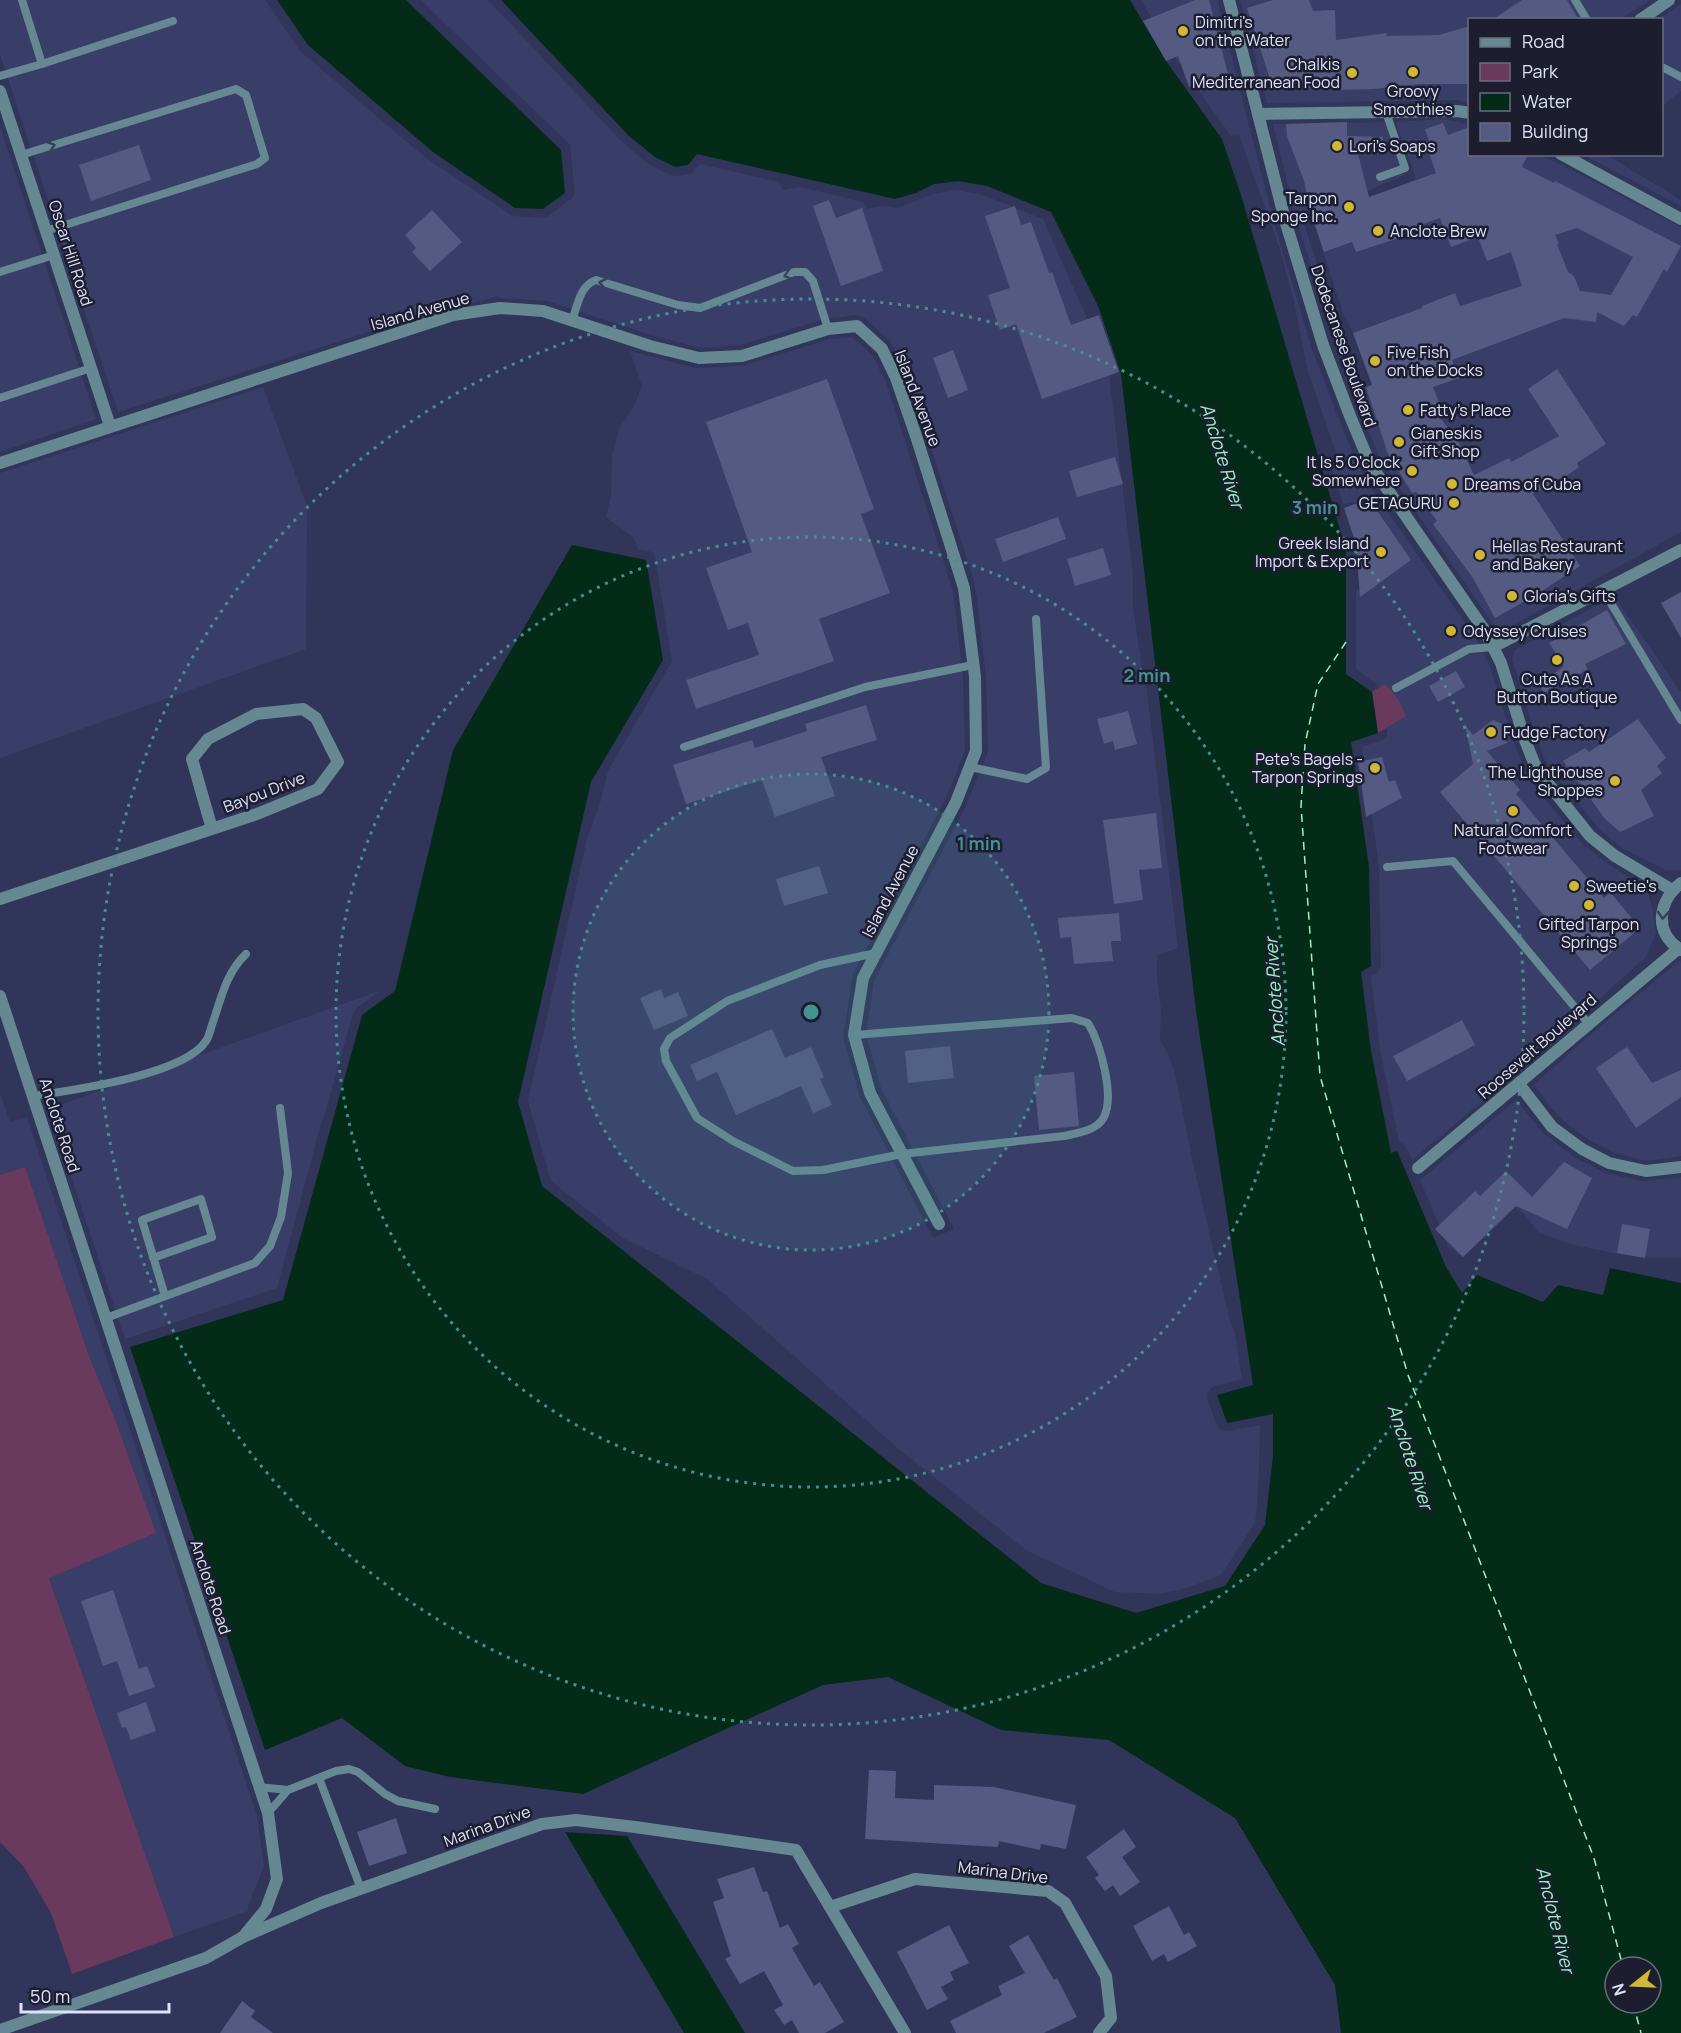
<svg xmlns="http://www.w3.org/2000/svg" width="1681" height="2033" font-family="Manrope,sans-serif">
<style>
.built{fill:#393e69}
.green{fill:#693a5d}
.water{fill:#032b18;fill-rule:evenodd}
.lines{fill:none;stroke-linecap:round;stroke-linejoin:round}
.ferry{stroke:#94f8be;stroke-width:1.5;stroke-dasharray:8 6;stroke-linecap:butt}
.building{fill:#545a81;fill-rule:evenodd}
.service{stroke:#658892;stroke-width:8}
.minor{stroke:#658892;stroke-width:12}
.tertiary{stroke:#658892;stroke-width:12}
.oneway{stroke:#364352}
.ring{fill:none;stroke:#439191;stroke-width:3;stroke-dasharray:3 6}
.poi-dot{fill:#d1b736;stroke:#1c1e2f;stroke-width:2}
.labels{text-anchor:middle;stroke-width:5;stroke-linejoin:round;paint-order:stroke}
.poi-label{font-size:16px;fill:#dee2fa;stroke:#1c1e2f;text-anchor:start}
.street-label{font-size:16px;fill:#dee2fa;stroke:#1c1e2f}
.water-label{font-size:18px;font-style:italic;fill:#94f8be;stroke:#1c1e2f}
.centre{fill:#439191;stroke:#1c1e2f;stroke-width:3}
.ring-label{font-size:18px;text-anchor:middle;font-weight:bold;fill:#439191;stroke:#1c1e2f;stroke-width:5;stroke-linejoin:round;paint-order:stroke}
</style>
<rect width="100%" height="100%" fill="#303559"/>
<g class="built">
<path d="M0,0H265L301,52L426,158L513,216L541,218L548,216L571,199L575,194L570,145L421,0H488L622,142L648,164L670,175L677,176L692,173L700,164L779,182L783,190L800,187L863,202L866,209L882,206L897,208L933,194L957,190L983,195L1043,219L1108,366L1133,576V607L1143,676H1145L1178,948L1157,955V978L1161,1009L1160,1040L1168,1054L1175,1073L1193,1163L1230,1321L1235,1333L1242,1379L1212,1387L1208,1392L1207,1398L1217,1426L1221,1430L1228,1431L1260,1425L1258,1494L1255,1523L1221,1575L1184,1589L1158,1594L1115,1592L1026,1550L901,1451L707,1279L623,1238L551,1181L528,1101L587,839L601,800L608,771L672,661L655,556L652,552L638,549L633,537L606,517L611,496L612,456L619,429L634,406L642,386L630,351L695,368L742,366L830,339L852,337L872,355L886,382L953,591L963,678L965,751L946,798L853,974L843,1038L860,1097L933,1238L954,1229L881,1088L866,1034L874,981L966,806L988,751L986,676L975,584L907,373L890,341L865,318L856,315L825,319L740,345L701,348L654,336L547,301L499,298L496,296L481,301L450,306L118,412L0,54Z"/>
<path d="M1141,0H1217L1274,223L1312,349L1339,420L1360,470L1375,494L1475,637L1483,652L1490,667L1514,743L1524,768L1536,789L1583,844L1608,864L1634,880L1648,893L1652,906L1656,933L1646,957L1512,1077L1412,1160L1405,1145L1399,1142L1380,1049L1371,976L1378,972L1381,966L1379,866L1362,747L1383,740L1387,736V731L1381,688L1356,669V591L1405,558L1364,501L1343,504L1331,466L1337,456L1307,368L1294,301L1280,249L1239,135L1231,136L1174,56Z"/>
<path d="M1240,0H1650L1621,19L1470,20L1469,103L1458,100L1267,103Z"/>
<path d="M1681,4V91L1662,106V20H1658Z"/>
<path d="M1442,119L1469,124L1470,154L1538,155L1562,165L1681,227V532L1499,633L1380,459L1360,412L1334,342L1296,217L1273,124L1389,122L1387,126L1404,175L1367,191L1310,205L1302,217L1334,317L1344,337L1363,388L1372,385L1353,333L1343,314L1311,214L1370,199L1416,179L1396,122Z"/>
<path d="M0,127L96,419L0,452Z"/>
<path d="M1584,155H1607L1681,200V206Z"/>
<path d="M263,387L307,506L306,649L0,758V473Z"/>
<path d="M1614,596L1681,692V870H1666L1622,848L1599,829L1557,777L1544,758L1536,736L1512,659L1515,650Z"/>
<path d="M1679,961L1681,962V1156L1647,1161L1614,1153L1589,1140L1561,1119L1534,1085L1596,1030Z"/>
<path d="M379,991L357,1008L353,1013L326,1110L321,1124L277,1288L125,1339L49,1109Z"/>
<path d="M0,1093L10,1122L27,1117L257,1816L264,1866L248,1906V1911L174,1937L49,1577L156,1533L115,1419L89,1356L25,1167L0,1175Z"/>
<path d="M1516,1100L1543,1133L1574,1157L1606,1173L1642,1181L1681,1177V1258H1652L1613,1253L1570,1244L1538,1232L1524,1214L1511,1204L1459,1255L1448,1246L1420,1180Z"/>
</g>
<g class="green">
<path d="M1385,684L1398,699L1406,716L1378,733L1372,692Z"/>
<path d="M25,1167L89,1356L115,1419L156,1533L49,1578L174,1937L72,1974L51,1913L24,1867L0,1842V1175Z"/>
</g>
<g class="water">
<path d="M277,0H406L561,150L565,193L543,209L515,208L433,152L308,45Z"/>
<path d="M501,0H1130L1166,61L1222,139L1241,195L1346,550V674L1372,692L1378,733L1351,742L1369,867L1371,966L1361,972L1371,1051L1391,1153L1397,1151L1446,1267L1462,1293L1477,1275L1543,1302L1558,1285L1603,1295L1610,1268L1681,1283V2033H1341L1335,1985L1235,1818L1109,1740L1001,1730L888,1677L823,1685L583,1794L450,1777L405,1766L342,1718L265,1750L130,1347L283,1300L362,1015L395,991L453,750L572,545L646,560L663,660L591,782L518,1102L542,1186L1041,1583L1136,1613L1225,1586L1265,1525L1273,1456V1414L1227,1423L1217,1395L1253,1385L1196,1011L1121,374L1099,308L1051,212L987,186L958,181L934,184L916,193L895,199L697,154L688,165L675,167L655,157L629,136ZM1615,1967H1651V2003H1615Z"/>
<path d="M565,1832L627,1836L745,2033H684Z"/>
</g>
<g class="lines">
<g class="ferry">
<path d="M1346,642L1318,684L1305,744L1301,806L1320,1076L1408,1375L1594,1858L1623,1967"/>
<path d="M1633,2003L1641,2033"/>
</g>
</g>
<g class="building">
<path d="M1195,0H1209L1228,74L1189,87L1178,56L1166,61L1143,21Z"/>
<path d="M1273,0H1309L1313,11L1335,10L1336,40L1386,33L1387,36L1439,35L1470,26V84H1421L1373,89L1336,90V87L1277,88L1271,82L1247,8Z"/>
<path d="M1522,0H1567L1579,20H1492Z"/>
<path d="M1347,122V136L1383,137L1382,154H1358L1369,197L1436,173L1425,142L1429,141L1425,129L1443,123L1448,135L1470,127V154H1528L1522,167L1554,183L1555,181L1681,246L1667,272L1664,269L1637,317L1633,315L1624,326L1597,312L1596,322L1564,318L1452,360L1459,378L1433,387L1442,410L1436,412L1459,443L1474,475L1509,458L1511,462L1559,436L1528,389L1557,369L1606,444L1577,463L1579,467L1562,479L1533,494L1580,566L1539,593L1495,618L1473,578L1433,524L1437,521L1416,492L1412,493L1388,454L1366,387L1372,385L1353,333L1422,308V306L1455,293L1460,306L1522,286L1511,252L1487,261L1478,237L1451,247L1440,218L1409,229L1411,234L1356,252L1352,242L1324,252L1311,213L1304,181L1287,136L1286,124ZM1577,228L1633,257L1611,295L1580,291L1574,276L1568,272L1557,244H1559L1555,235Z"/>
<path d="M139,145L151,180L91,201L79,165Z"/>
<path d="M829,200L836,218L862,208L883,271L841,286L813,206Z"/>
<path d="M1015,206L1021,225L1031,222L1049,273L1052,272L1071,325L1099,315L1119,372L1042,399L1016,324L1000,330L988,295L1010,288L985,216Z"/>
<path d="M432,210L462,242L430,271L412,252L416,248L405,235Z"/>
<path d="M953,350L968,390L948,398L933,358Z"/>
<path d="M827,379L874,509L861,514L890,593L819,619L834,661L696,709L686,680L759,655L748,623L728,630L706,568L752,552L706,422Z"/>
<path d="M1115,457L1123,484L1077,497L1069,471Z"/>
<path d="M1369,499L1411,560L1360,597L1356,544L1344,508Z"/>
<path d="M1058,517L1066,539L1003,562L995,539Z"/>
<path d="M1103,548L1111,575L1075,586L1067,559Z"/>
<path d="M1681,592V638L1661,603Z"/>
<path d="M1607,610L1626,644L1585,664L1588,669L1544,693L1539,685L1564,666L1549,643Z"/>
<path d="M1456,671L1465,687L1438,702L1429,686Z"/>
<path d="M866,705L877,740L821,757L835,796L775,817L762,780L686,804L673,765L752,740L755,748L807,731L805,724Z"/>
<path d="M1128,711L1137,744L1115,750L1113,741L1104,744L1097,719Z"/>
<path d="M1638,719L1666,758L1657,766L1662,773L1641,790L1654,816L1620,832L1605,819L1563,761L1585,748L1589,752Z"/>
<path d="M1493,720L1502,724L1507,743L1487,751L1520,790L1516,794L1604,898L1610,892L1640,928L1590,970L1440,792L1473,764L1465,725L1473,735Z"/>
<path d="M1382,757L1389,782L1395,780L1402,798L1366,817L1358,762Z"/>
<path d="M1156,813L1162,868L1139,870L1143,900L1114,904L1103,820Z"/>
<path d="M819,866L828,893L784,906L776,879Z"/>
<path d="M1119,913L1121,941H1111L1113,961L1074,964L1071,937L1060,938L1058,918Z"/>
<path d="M661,989L664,998L678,992L688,1016L654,1030L640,998Z"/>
<path d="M1462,1020L1475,1045L1407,1081L1393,1056Z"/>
<path d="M772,1029L785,1058L811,1047L824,1077L820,1079L832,1105L813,1113L801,1086L736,1115L717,1072L697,1081L690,1065Z"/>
<path d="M950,1046L954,1078L908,1083L905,1051Z"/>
<path d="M1627,1047L1652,1083L1681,1070V1097L1636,1128L1596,1068Z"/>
<path d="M1074,1072L1079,1126L1039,1130L1034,1076Z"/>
<path d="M1564,1162L1592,1178L1567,1229L1516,1206L1463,1257L1435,1229L1475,1191L1480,1196L1506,1171L1532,1197Z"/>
<path d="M1622,1224L1650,1229L1645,1258L1617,1253Z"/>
<path d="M113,1590L139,1669L147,1666L155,1687L129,1696L117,1661L103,1666L81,1601Z"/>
<path d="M146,1702L156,1731L131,1740L126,1727L122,1728L117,1713Z"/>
<path d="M869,1770L896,1771L895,1798L934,1800V1785L994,1787L1076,1805L1066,1849L1041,1844L1040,1850L999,1841L998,1847L865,1839Z"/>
<path d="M396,1818L407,1853L369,1866L357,1832Z"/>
<path d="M1124,1829L1136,1847L1122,1857L1140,1882L1120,1896L1113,1885L1105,1891L1095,1878L1099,1875L1086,1857Z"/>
<path d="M754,1867L763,1892L767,1891L780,1928L788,1924L799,1944L792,1948L814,1986L820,1982L844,2022L825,2033H799L792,2020L784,2025L774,2010L783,2005L764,1971L740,1984L725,1959L731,1956L713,1902L724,1898L717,1879Z"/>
<path d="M1169,1906L1184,1935L1189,1932L1197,1946L1168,1962L1164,1954L1152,1961L1133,1926Z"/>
<path d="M949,1925L969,1963L950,1972L954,1980L941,1987L948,1999L927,2010L897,1952Z"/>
<path d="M1028,1935L1054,1980L1057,1978L1077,2017L1044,2033H956L950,2021L1002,1995L998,1986L1025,1973L1009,1946Z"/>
<path d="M242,2001L255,2011L251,2017L273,2033H220Z"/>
</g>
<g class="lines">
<g class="service">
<path d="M1575,0L1587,20"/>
<path d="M42,64L173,21"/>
<path d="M1662,67L1681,77"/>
<path d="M0,76L42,64L22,0"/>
<path d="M21,155L236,89L246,95L265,158L257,164L46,231"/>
<path d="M1380,177L1405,168L1386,112"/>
<path d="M0,272L54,255"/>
<path d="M572,321C577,307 580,285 596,280L678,305L700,308L794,272H805L813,281L828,329"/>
<path d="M0,398L91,368"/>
<path d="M1603,590L1681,720"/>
<path d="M1396,688L1469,649L1493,647"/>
<path d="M684,747L865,687L973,665"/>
<path d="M970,767L1027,779L1046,768L1036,619"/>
<path d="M1387,867L1453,861L1588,1023"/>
<path d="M854,1035L1072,1018L1088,1023C1100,1043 1115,1095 1104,1117C1097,1131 1077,1133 1064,1136L902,1154L823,1170L793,1171L733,1141L697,1118L666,1061L664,1049L670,1038L727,1001L820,965L876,953"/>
<path d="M33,1096C73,1090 184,1075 206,1041C210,1035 211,1026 214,1019C222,995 227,972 246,954"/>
<path d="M153,1258L212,1237L201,1199L142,1220L165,1296"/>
<path d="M106,1318L255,1263L270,1246L281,1217L288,1173L280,1108"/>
<path d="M319,1778L361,1889"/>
<path d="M259,1787L288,1790L336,1771L349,1769L358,1772L385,1794L398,1801L435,1809"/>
<path d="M268,1813L288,1790"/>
</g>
<g class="minor">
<path d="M1640,20L1669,0"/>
<path d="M0,91L110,426"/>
<path d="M1258,114L1457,111L1470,113"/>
<path d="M1561,154L1681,219"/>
<path d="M0,463L453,315L500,308L543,311L650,346L699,358L742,356L828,329L857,326L882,349L896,378L916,436L964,588L975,677L976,751L956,802L863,978L854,1035L870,1093L939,1224"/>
<path d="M1493,647L1501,663L1525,740L1534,763L1546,781L1590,836L1615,856L1672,890"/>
<path d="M1681,883C1658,901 1653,933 1681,950"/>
<path d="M0,899L257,814L318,789L338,762L316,718L303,709L256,714L208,739L192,759L212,829"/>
<path d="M1519,1084L1552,1127L1582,1149L1609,1163L1646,1171L1681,1167"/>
<path d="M1418,1168L1678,949"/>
<path d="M243,1937L321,1903L542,1824L576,1820L635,1827L796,1850L830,1907"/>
<path d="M905,2033L830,1907L915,1879L1048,1891L1065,1903L1106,1976L1111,2018L1099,2033"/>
</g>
<g class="tertiary">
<path d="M1229,0L1285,220L1323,345L1350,416L1370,464L1485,631L1493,647L1681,550"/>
<path d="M0,996L268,1813L277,1879L266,1909L243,1937L206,1958L0,2030"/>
</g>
</g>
<defs><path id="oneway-chevron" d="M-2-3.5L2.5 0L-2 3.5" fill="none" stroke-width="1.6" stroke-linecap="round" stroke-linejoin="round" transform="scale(1.5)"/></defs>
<g class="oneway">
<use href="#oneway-chevron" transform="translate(51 146) rotate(-17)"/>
<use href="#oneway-chevron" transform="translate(788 275) rotate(163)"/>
<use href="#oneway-chevron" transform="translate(603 283) rotate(-170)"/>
<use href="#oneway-chevron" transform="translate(1663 915) rotate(93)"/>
</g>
<circle cx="811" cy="1012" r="238" fill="#439191" fill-opacity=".12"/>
<g class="ring">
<circle cx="811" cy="1012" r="238"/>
<circle cx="811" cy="1012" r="475"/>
<circle cx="811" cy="1012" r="713"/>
</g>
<g class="poi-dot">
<circle cx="1183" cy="31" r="6"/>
<circle cx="1413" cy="72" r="6"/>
<circle cx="1352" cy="73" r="6"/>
<circle cx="1337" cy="146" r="6"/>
<circle cx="1349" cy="207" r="6"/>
<circle cx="1378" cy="231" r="6"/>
<circle cx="1375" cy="361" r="6"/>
<circle cx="1408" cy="410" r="6"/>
<circle cx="1399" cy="442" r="6"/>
<circle cx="1412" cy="471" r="6"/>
<circle cx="1452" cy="484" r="6"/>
<circle cx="1454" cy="503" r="6"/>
<circle cx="1381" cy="552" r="6"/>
<circle cx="1480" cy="555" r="6"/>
<circle cx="1512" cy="596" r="6"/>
<circle cx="1451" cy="631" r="6"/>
<circle cx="1557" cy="660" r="6"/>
<circle cx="1491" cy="732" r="6"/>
<circle cx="1375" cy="768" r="6"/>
<circle cx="1615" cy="781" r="6"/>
<circle cx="1513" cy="811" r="6"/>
<circle cx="1574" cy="886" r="6"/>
<circle cx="1589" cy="905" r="6"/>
</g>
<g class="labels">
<g class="poi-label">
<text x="1195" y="28">Dimitri's<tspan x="1195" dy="18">on the Water</tspan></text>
<text x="1340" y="70" text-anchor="end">Chalkis<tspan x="1340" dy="18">Mediterranean Food</tspan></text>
<text x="1413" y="97" text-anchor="middle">Groovy<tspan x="1413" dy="18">Smoothies</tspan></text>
<text x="1349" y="152">Lori's Soaps</text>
<text x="1337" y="204" text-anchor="end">Tarpon<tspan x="1337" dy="18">Sponge Inc.</tspan></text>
<text x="1390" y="237">Anclote Brew</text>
<text x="1387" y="358">Five Fish<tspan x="1387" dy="18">on the Docks</tspan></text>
<text x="1420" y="416">Fatty's Place</text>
<text x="1411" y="439">Gianeskis<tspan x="1411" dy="18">Gift Shop</tspan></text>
<text x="1400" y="468" text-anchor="end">It Is 5 O'clock<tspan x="1400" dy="18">Somewhere</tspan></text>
<text x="1464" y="490">Dreams of Cuba</text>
<text x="1442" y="509" text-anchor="end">GETAGURU</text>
<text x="1369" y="549" text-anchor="end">Greek Island<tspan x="1369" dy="18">Import &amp; Export</tspan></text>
<text x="1492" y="552">Hellas Restaurant<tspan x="1492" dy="18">and Bakery</tspan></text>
<text x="1524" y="602">Gloria's Gifts</text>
<text x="1463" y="637">Odyssey Cruises</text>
<text x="1557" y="685" text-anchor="middle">Cute As A<tspan x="1557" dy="18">Button Boutique</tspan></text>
<text x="1503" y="738">Fudge Factory</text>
<text x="1363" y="765" text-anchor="end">Pete's Bagels -<tspan x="1363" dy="18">Tarpon Springs</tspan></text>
<text x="1603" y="778" text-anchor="end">The Lighthouse<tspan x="1603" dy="18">Shoppes</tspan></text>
<text x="1513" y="836" text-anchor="middle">Natural Comfort<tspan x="1513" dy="18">Footwear</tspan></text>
<text x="1586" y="892">Sweetie's</text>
<text x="1589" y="930" text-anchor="middle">Gifted Tarpon<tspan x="1589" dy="18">Springs</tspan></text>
</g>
<g class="street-label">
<text transform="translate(71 253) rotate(72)" y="6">Oscar Hill Road</text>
<text transform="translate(420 311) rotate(-16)" y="6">Island Avenue</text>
<text transform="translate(1344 346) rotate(71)" y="6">Dodecanese Boulevard</text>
<text transform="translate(918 398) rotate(69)" y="6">Island Avenue</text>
<text transform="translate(264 792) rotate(-21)" y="6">Bayou Drive</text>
<text transform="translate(890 891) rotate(-62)" y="6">Island Avenue</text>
<text transform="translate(1537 1046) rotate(-41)" y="6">Roosevelt Boulevard</text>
<text transform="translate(60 1125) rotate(72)" y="6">Anclote Road</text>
<text transform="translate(211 1587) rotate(72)" y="6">Anclote Road</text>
<text transform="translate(487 1826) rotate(-20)" y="6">Marina Drive</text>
<text transform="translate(1003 1872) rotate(7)" y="6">Marina Drive</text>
</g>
<g class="water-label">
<text transform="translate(1222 456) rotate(73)" y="6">Anclote River</text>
<text transform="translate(1275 992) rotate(-94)" y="6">Anclote River</text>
<text transform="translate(1410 1457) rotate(72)" y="6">Anclote River</text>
<text transform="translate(1555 1920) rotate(76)" y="6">Anclote River</text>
</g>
</g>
<circle cx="811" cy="1012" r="9" class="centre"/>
<g class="ring-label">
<text x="1315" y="514">3 min</text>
<text x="1147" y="682">2 min</text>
<text x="979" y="850">1 min</text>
</g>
<rect x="1468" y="18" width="195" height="138" fill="#1c1e2f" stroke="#6a6c80" stroke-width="1.5"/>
<rect x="1480" y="38" width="30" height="9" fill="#658892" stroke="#6a6c80" stroke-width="1.5"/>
<text x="1522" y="48" font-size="18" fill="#dee2fa">Road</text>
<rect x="1480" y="63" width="30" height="18" fill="#693a5d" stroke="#6a6c80" stroke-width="1.5"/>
<text x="1522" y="78" font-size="18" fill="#dee2fa">Park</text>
<rect x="1480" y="93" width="30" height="18" fill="#032b18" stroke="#6a6c80" stroke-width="1.5"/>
<text x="1522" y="108" font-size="18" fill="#dee2fa">Water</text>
<rect x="1480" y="123" width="30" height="18" fill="#545a81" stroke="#6a6c80" stroke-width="1.5"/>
<text x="1522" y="138" font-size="18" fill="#dee2fa">Building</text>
<g transform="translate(1633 1985) rotate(252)"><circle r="28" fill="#1c1e2f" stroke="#6a6c80" stroke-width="1.5"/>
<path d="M0-4.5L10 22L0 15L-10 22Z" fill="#d1b736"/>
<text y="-9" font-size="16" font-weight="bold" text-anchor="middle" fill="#dee2fa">N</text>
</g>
<path d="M21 2003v9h148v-9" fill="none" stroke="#dee2fa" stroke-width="3"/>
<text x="30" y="2003" font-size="18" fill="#dee2fa" stroke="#1c1e2f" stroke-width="4.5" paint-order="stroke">50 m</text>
</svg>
